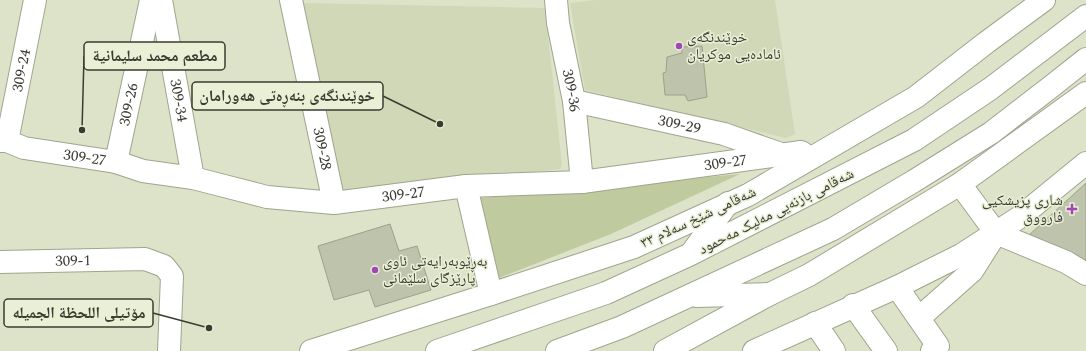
<svg xmlns="http://www.w3.org/2000/svg" width="1086" height="351" font-family="Spectral,'Noto Naskh Arabic',serif">
<style>
.built{fill:#d0d8b8}
.green{fill:#bfca9f}
.building{fill:#bec4ac;stroke:#9ca28a}
.lines{fill:none;stroke-linecap:round;stroke-linejoin:round}
.minor-casing{stroke:#9ea58d;stroke-width:24}
.major-casing{stroke:#9ea58d;stroke-width:24}
.highway-casing{stroke:#9ea58d;stroke-width:24}
.minor{stroke:#fff;stroke-width:22}
.major{stroke:#fff;stroke-width:22}
.highway{stroke:#fff;stroke-width:22}
.poi-dot{fill:#9e47b5;stroke:#e9f0d6;stroke-width:1.5}
.labels{text-anchor:middle;stroke-width:3;stroke-linejoin:round;paint-order:stroke}
.poi-label{font-size:15px;fill:#3a3c32;stroke:#e9f0d6;text-anchor:start}
.street-label{font-size:15px;fill:#3a3c32;stroke:#e9f0d6}
.leader{fill:none;stroke:#3a3c32;stroke-width:1.5}
.callout-dot{fill:#3a3c32;stroke:#e9f0d6;stroke-width:1.5}
.callout{fill:#e9f0d6;stroke:#3a3c32;stroke-width:1.5}
.callout-label{font-size:16px;text-anchor:middle;font-weight:bold;fill:#3a3c32}
</style>
<rect width="100%" height="100%" fill="#dce3c9"/>
<g class="built">
<path d="M595,0H775L795,134L786,138L585,90L570,3Z"/>
<path d="M304,3L545,8L562,165L560,169L354,194L343,192L340,188L300,4Z"/>
</g>
<path class="green" d="M740,174L611,234L486,283L480,198Z"/>
<g class="building">
<path d="M702,46L707,97L688,101L685,95H665L663,73L666,72L667,57L682,53V47Z"/>
<path d="M1086,183V262L1029,235Z"/>
<path d="M390,224L399,251L417,246L431,290L375,307L369,290L334,300L318,246Z"/>
</g>
<g class="lines">
<g class="minor-casing">
<g id="minor">
<path id="s1" d="M161,0L193,178"/>
<path id="s2" d="M291,0L334,203"/>
<path id="s3" d="M556,0L558,23L574,101L582,182"/>
<path id="s4" d="M574,101L724,134L778,153"/>
<path id="s5" d="M0,141H7L24,148L116,162L143,171L193,178L267,197L334,203L466,186L582,182L801,152L810,158"/>
<path id="s6" d="M7,141L35,0"/>
<path id="s7" d="M116,162L151,0"/>
<path d="M960,184L996,233L1066,262L1086,274"/>
<path d="M466,186L491,294"/>
<path id="s8" d="M0,262L145,259L164,266L172,276L169,351"/>
<path d="M897,287L938,346L932,351"/>
<path d="M853,305L886,351"/>
<path d="M919,318L972,271L993,238"/>
<path d="M815,323L834,351"/>
<path d="M754,351L897,287L961,255L1020,217L1086,163"/>
</g>
</g>
<g class="major-casing">
<g id="major">
<path d="M311,351L491,294L634,247L748,195L916,97L987,42L1044,0"/>
<path d="M665,351L770,294L809,275L960,184L1086,93"/>
</g>
</g>
<g class="highway-casing">
<g id="highway">
<path d="M693,251L728,203"/>
<path d="M696,296L770,294"/>
<path d="M437,351L606,293L691,254L914,140L990,89L1086,16"/>
<path d="M557,351L622,327L833,229L914,181L991,133L1052,86L1086,59"/>
</g>
</g>
<use href="#minor" class="minor"/>
<use href="#major" class="major"/>
<use href="#highway" class="highway"/>
</g>
<g class="poi-dot">
<circle cx="679" cy="46" r="4"/>
<path d="M1070 203h4v4h4v4h-4v4h-4v-4h-4v-4h4z"/>
<circle cx="375" cy="270" r="4"/>
</g>
<g class="labels">
<g class="poi-label">
<text x="687" y="42">خوێندنگەی<tspan x="687" dy="17">ئامادەیی موکریان</tspan></text>
<text x="1063" y="205" text-anchor="end">شاری پزیشکیی<tspan x="1063" dy="17">فارووق</tspan></text>
<text x="383" y="266">بەڕێوبەرایەتی ئاوی<tspan x="383" dy="17">پارێزگای سلێمانی</tspan></text>
</g>
<g class="street-label">
<text dy="5" stroke="none"><textPath href="#s6" startOffset="72">309-24</textPath></text>
<text dy="5" stroke="none"><textPath href="#s3" startOffset="92">309-36</textPath></text>
<text dy="5" stroke="none"><textPath href="#s1" startOffset="102">309-34</textPath></text>
<text dy="5" stroke="none"><textPath href="#s7" startOffset="59">309-26</textPath></text>
<text dy="5" stroke="none"><textPath href="#s4" startOffset="108">309-29</textPath></text>
<text dy="5" stroke="none"><textPath href="#s2" startOffset="152">309-28</textPath></text>
<text dy="5" stroke="none"><textPath href="#s5" startOffset="87">309-27</textPath></text>
<text dy="5" stroke="none"><textPath href="#s5" startOffset="735">309-27</textPath></text>
<text dy="5" stroke="none"><textPath href="#s5" startOffset="411">309-27</textPath></text>
<text transform="translate(776 211) rotate(-27)" y="5">شەقامی بازنەیی مەلیک مەحمود</text>
<text transform="translate(698 217) rotate(-25)" y="5">شەقامی شێخ سەلام ٣٣</text>
<text dy="5" stroke="none"><textPath href="#s8" startOffset="73">309-1</textPath></text>
</g>
</g>
<path class="leader" d="M82 130L84 56M440 124L383 96M209 328L153 313"/>
<g class="callout-dot">
<circle cx="82" cy="130" r="4"/>
<circle cx="440" cy="124" r="4"/>
<circle cx="209" cy="328" r="4"/>
</g>
<g class="callout">
<rect x="84" y="42" width="141" height="28" rx="4"/>
<rect x="192" y="82" width="191" height="28" rx="4"/>
<rect x="4" y="299" width="149" height="28" rx="4"/>
</g>
<g class="callout-label">
<text x="155" y="61">مطعم محمد سليمانية</text>
<text x="287" y="101">خوێندنگەی بنەڕەتی هەورامان</text>
<text x="79" y="318">مۆتیلی اللحظة الجميله</text>
</g>
</svg>
